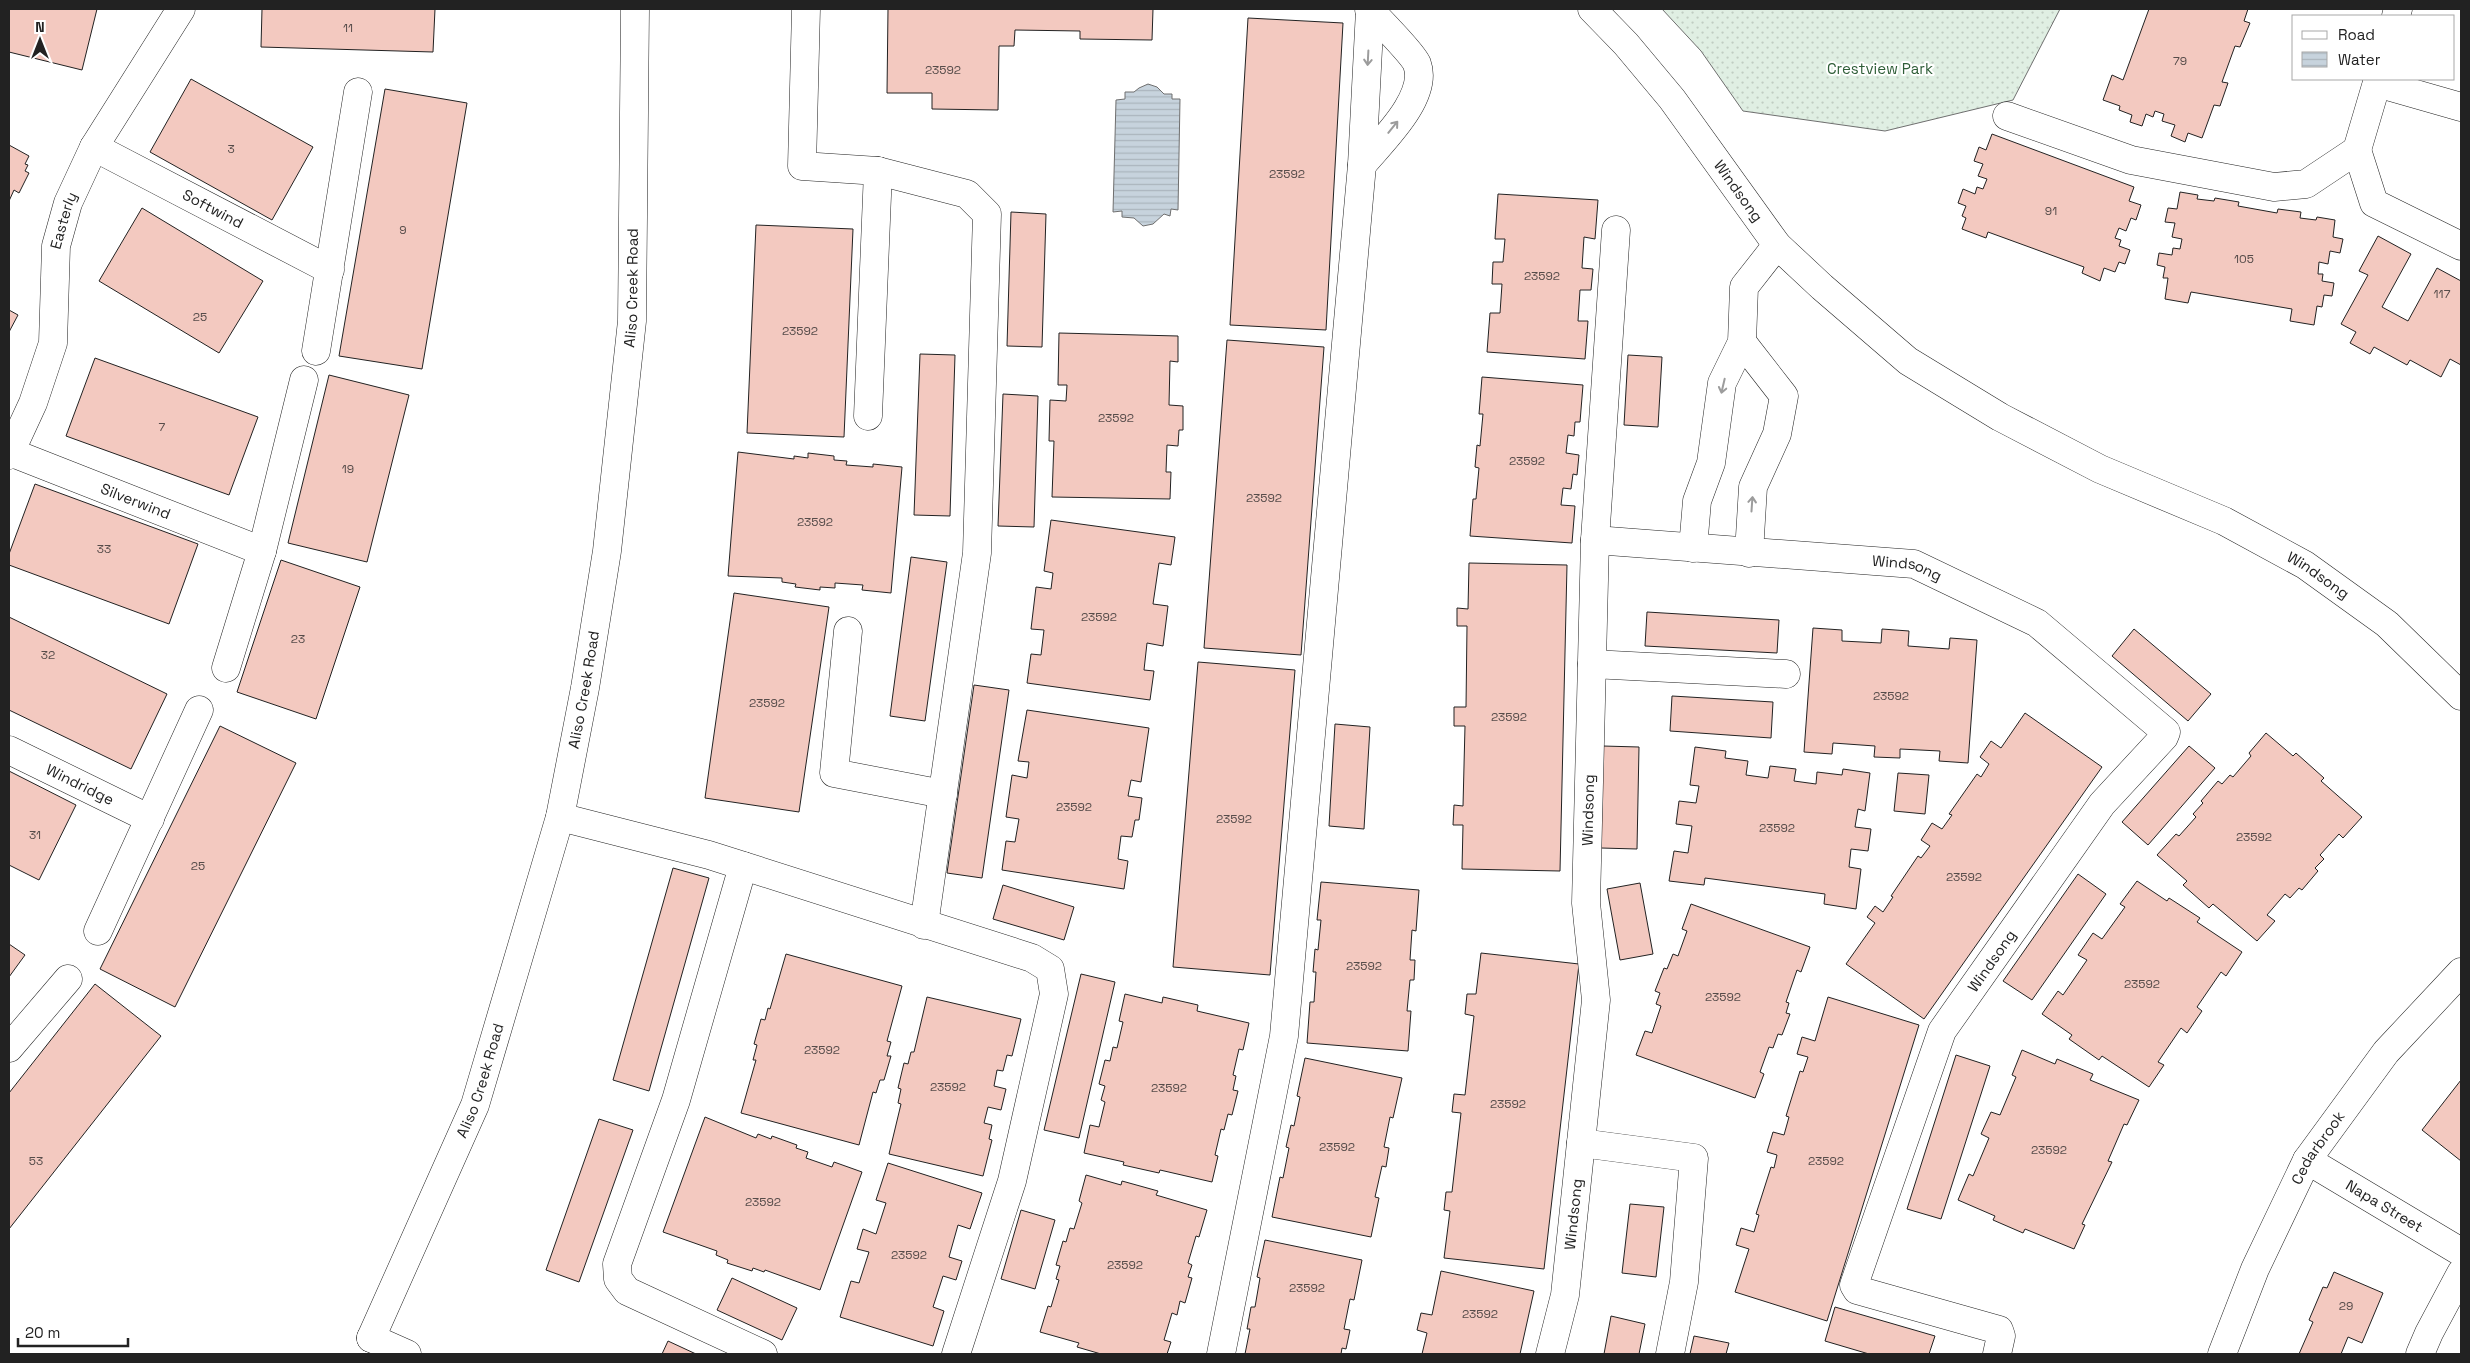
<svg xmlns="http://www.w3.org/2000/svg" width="2470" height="1363" font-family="'Space Grotesk',sans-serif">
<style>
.grass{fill:url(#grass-dots);stroke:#6f6f6f}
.water{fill:url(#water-rules);stroke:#6f6f6f}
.building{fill:#f3c9c0;stroke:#222}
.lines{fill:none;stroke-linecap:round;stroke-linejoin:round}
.street-casing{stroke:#222;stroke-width:29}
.secondary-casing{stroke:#222;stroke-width:29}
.highway-casing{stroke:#222;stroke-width:29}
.street{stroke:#fff;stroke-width:28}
.secondary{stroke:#fff;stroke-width:28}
.highway{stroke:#fff;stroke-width:28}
.oneway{stroke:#9c9c9c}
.labels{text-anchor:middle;stroke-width:4;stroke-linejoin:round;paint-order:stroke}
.number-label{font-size:12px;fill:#564c4a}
.park-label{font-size:15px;fill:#2f5e38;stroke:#fff}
.street-label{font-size:15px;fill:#222;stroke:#fff}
</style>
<defs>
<pattern id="grass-dots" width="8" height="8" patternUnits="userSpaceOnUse" patternTransform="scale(1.25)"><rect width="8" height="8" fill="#e0efe3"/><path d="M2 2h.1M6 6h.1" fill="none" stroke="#c0cdc2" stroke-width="1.8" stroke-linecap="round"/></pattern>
<pattern id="water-rules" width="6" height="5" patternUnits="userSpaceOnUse" patternTransform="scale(1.25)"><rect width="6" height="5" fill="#c7d3dd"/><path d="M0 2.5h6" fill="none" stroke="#abb5bd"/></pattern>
</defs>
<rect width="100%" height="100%" fill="#fff"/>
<path class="grass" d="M1662,9H2060L2013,100L1885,131L1743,111L1701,51Z"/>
<path class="water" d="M1148,84L1157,87L1164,94H1172V99H1180L1178,210L1171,209L1170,216L1164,214L1153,224L1143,226L1134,218L1122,217V211L1113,212L1116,100L1125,99V92H1134L1139,88Z"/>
<g class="building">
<path d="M9,9H97L82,70L9,52Z"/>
<path d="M262,9H435L433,52L261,47Z"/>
<path d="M888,9H1153L1152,40L1080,39V31L1015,30L1014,46H999L998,110L932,109V93H887Z"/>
<path d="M2149,9H2248L2244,21L2250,23L2240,47L2235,46L2222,82L2228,83L2220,106L2214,105L2202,138L2188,133L2185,142L2171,136L2175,125L2162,121L2164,114L2155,111L2153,117L2146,114L2142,126L2130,122L2132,115L2119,110L2120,106L2103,100L2112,75L2123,80Z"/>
<path d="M1248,18L1343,23L1326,330L1230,325Z"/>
<path d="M191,79L313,147L272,220L150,152Z"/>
<path d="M385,89L467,103L422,369L339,356Z"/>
<path d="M1992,134L2134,187L2129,201L2141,205L2136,220L2131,218L2126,231L2119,228L2115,238L2121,240L2119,246L2130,250L2125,264L2119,262L2115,272L2104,268L2100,281L2082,273L2084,267L1988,232L1986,238L1962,229L1966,218L1962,216L1966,206L1958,203L1963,189L1975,194L1977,187L1983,189L1987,179L1978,176L1983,164L1974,161L1979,147L1986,150Z"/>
<path d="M9,145L29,156L25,164L28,165L25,171L29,173L19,193L14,190L9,201Z"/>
<path d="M2180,192L2198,195L2197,199L2214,201L2215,198L2239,202L2238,206L2277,213L2278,209L2301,212L2300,218L2316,220L2317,217L2335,220L2333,237L2343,239L2340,253L2330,251L2328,264L2319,262L2318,274H2323L2322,281L2334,283L2332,296L2324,295L2322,307L2317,306L2314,325L2290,321L2292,309L2191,292L2188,303L2165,299L2168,278H2163L2165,267L2157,265L2159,253L2172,255L2173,248L2180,249L2182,239L2172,237L2175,223L2165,222L2168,208L2177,209Z"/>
<path d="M1498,194L1598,200L1595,239L1584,237L1582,268L1593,269L1591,290H1580L1578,321H1588L1585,359L1487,352L1490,313H1500L1502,284H1492L1493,262H1503L1505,239H1495Z"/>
<path d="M142,208L263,281L219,353L99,281Z"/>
<path d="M1011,212L1046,214L1042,347L1007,346Z"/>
<path d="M756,225L853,229L844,437L747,433Z"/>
<path d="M2378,236L2411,254L2382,307L2408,321L2437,268L2461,281V365L2450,359L2441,377L2410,360L2407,365L2374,347L2370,354L2350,343L2356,332L2341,324L2368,275L2359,271Z"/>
<path d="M9,310L18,315L9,332Z"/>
<path d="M1059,333L1178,336V362L1170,361L1169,405L1183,406V430H1179L1178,446L1167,445L1166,472H1171L1170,499L1052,497L1054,441H1049L1050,400L1066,401L1067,385H1058Z"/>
<path d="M1227,340L1324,347L1301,655L1204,648Z"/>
<path d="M920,354L955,355L950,516L914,515Z"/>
<path d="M1628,355L1662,357L1658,427L1624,425Z"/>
<path d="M95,358L258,417L229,495L66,436Z"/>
<path d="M329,375L409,395L367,562L288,543Z"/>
<path d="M1482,377L1583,385L1580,422H1575L1574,436L1568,435L1566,453L1579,455L1577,475L1573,474L1571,489L1563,488L1561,505L1575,506L1572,543L1470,536L1473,499H1476L1479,468L1475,467L1477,445L1480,446L1483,414H1479Z"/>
<path d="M1003,394L1038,396L1034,527L998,526Z"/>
<path d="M738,452L794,459V456L808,458V453L834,456V460L847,461L846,465L873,467V464L902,467L891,593L862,590L863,585L835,583V588L820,587V590L795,587L796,584L782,582V578L728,576Z"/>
<path d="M35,484L198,544L169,624L9,565V554Z"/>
<path d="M1051,520L1175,537L1171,565L1159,563L1153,604L1168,606L1163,646L1147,643L1144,670L1154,671L1150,700L1027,683L1031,654L1041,655L1044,630L1031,629L1036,587L1051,589L1053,573L1044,571Z"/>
<path d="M911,557L947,562L925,721L890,716Z"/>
<path d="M281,560L360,587L316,719L237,692Z"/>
<path d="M1469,563L1567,565L1560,871L1462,869L1463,825H1453L1454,805L1463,806L1465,726H1454V707H1466L1467,626H1457V608L1468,609Z"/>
<path d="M734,593L829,607L799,812L705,798Z"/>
<path d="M1647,612L1779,620L1777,653L1645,646Z"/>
<path d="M9,617L167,694L131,769L9,710Z"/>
<path d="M1813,628L1842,630V641L1881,643L1882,629L1909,631L1908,646L1949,649L1950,638L1977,640L1968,763L1939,761L1940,751L1900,749V758L1874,757L1875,746L1833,743L1832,754L1804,752Z"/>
<path d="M2134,629L2211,694L2188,721L2112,656Z"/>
<path d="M1198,662L1295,670L1270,975L1173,967Z"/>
<path d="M974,685L1009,690L982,878L947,873Z"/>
<path d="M1672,696L1773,702L1771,738L1670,731Z"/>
<path d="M1027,710L1149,728L1141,782L1131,780L1128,796L1142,798L1139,820H1135L1132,837L1121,836L1118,859L1128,861L1124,889L1002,870L1006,841L1015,842L1019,819L1006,817L1012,775L1027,778L1029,762L1018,761Z"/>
<path d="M2025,713L2102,767L1924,1019L1846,964L1875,923L1867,917L1875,906L1883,912L1893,897L1891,896L1918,856L1921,858L1930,846L1921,840L1932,823L1942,829L1952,815L1949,814L1977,774L1981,777L1989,764L1980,757L1991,741L2001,748Z"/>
<path d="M1335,724L1370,727L1364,829L1329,826Z"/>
<path d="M220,726L296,763L175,1007L100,969Z"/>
<path d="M2266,733L2293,756L2296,753L2324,778L2321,781L2362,817L2343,838L2339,834L2320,855L2324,859L2315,868L2318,871L2302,890L2299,888L2290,898L2285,894L2267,915L2275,921L2257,941L2213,904L2209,908L2183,885L2187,881L2157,855L2176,834L2179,836L2196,817L2193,814L2203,803L2201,801L2218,781L2222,784L2230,775L2233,777L2251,756L2249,753Z"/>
<path d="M1603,746L1639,747L1637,849L1601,848Z"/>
<path d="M2189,746L2215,768L2148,845L2122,822Z"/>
<path d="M1695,747L1726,751L1725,758L1748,761L1746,775L1768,778L1770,766L1796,769L1794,781L1816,784L1817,772L1842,775L1843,769L1870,773L1865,811L1858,809L1855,827L1871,829L1868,851L1851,849L1849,867L1861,869L1856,909L1824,904L1825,894L1705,878L1704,885L1669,881L1674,851L1688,853L1692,826L1676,824L1679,801L1696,803L1699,786L1690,785Z"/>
<path d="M9,771L76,805L39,880L9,865Z"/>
<path d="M1898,773L1929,775L1925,814L1894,811Z"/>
<path d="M673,868L709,878L649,1091L613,1080Z"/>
<path d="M2078,874L2106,894L2032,1000L2003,981Z"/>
<path d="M2137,881L2167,901L2169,898L2200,918L2197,922L2242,952L2226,976L2221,972L2197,1007L2202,1011L2187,1033L2181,1028L2158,1062L2164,1065L2149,1087L2102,1056L2099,1060L2069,1039L2072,1035L2042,1014L2058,991L2063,995L2087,960L2078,955L2093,933L2102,939L2125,907L2120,904Z"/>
<path d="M1321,882L1419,890L1416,931L1412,930L1410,960H1415L1414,980H1410L1407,1011H1411L1408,1051L1307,1043L1310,1002H1314L1316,972H1313L1315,949L1318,950L1321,920H1317Z"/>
<path d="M1640,883L1653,954L1620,960L1607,889Z"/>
<path d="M1003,885L1074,907L1064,940L993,919Z"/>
<path d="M1691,904L1810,947L1801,972L1797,970L1786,1002L1789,1003L1786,1013L1790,1014L1782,1035L1778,1034L1773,1048L1769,1047L1760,1072L1764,1074L1755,1098L1636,1055L1645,1031L1652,1033L1661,1006L1656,1004L1660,993L1655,991L1664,968L1667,969L1673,954L1678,956L1687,931L1682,929Z"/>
<path d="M9,944L25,955L9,977Z"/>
<path d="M1481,953L1579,964L1544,1269L1444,1258L1450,1211L1444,1210L1446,1192H1452L1461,1113L1452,1112L1454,1094L1465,1095L1474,1016L1465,1014L1467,994H1476Z"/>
<path d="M786,954L902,986L887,1041L891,1042L887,1056H891L884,1080H880L876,1093L873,1092L859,1145L741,1113L756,1060H753L757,1045L754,1044L761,1019L765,1020L768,1008L770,1009Z"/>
<path d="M1081,974L1115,982L1079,1138L1044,1130Z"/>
<path d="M95,984L161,1036L9,1229V1093Z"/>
<path d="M1125,994L1162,1003L1163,997L1198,1005L1197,1011L1249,1023L1243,1050L1239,1049L1233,1075L1236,1076L1233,1090L1238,1091L1232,1115L1228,1114L1224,1130L1221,1129L1215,1155L1218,1156L1212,1182L1160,1170L1159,1173L1123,1165L1124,1162L1084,1153L1090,1125L1099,1127L1105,1102L1101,1100L1105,1086L1099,1084L1105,1060L1110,1061L1113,1047L1117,1048L1123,1022L1119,1021Z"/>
<path d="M927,997L1021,1019L1012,1056L1007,1055L1003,1071L997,1070L994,1086L1006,1089L1001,1110L988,1107L984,1123L992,1125L989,1139L992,1140L983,1176L889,1154L901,1104L898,1103L901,1089L898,1088L904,1063L908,1064L911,1052H914Z"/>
<path d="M1828,997L1919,1025L1827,1321L1735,1292L1749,1249L1736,1245L1741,1228L1754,1232L1759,1215L1756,1214L1771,1167L1774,1168L1777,1155L1767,1152L1773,1132L1784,1135L1789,1117L1786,1116L1800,1071L1803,1072L1808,1057L1797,1054L1802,1037L1815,1041Z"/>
<path d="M2022,1050L2055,1064L2057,1059L2093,1074L2090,1080L2139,1100L2127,1125L2124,1124L2108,1161L2112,1162L2082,1224L2085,1225L2074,1249L2025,1229L2023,1233L1993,1220L1995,1216L1958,1200L1969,1174L1973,1176L1989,1138L1981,1134L1991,1112L2000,1115L2016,1077L2012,1075Z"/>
<path d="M1956,1055L1990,1066L1941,1219L1907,1209Z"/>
<path d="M1305,1058L1402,1078L1393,1118L1390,1117L1384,1147L1389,1148L1386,1167L1382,1166L1375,1197L1379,1198L1371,1237L1272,1217L1280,1177L1283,1178L1289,1148L1286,1147L1291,1125L1294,1126L1300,1097L1297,1096Z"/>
<path d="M2461,1080V1161L2422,1130Z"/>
<path d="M705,1117L756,1138L758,1134L771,1139L772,1136L797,1145L796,1148L808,1152L806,1158L832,1167L834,1162L862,1172L820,1290L765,1270L764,1272L753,1268L752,1271L727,1263L728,1260L716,1255L717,1251L663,1232Z"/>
<path d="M599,1119L633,1130L579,1282L546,1270Z"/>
<path d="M888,1163L982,1193L970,1229L958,1225L949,1257L962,1261L956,1280L943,1276L933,1307L944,1311L933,1346L840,1317L851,1281L859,1283L869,1252L857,1249L863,1229L876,1234L886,1203L876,1200Z"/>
<path d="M1086,1175L1121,1185L1122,1181L1158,1191L1156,1195L1207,1210L1199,1237L1196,1236L1188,1263L1192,1265L1188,1277L1192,1278L1185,1303L1180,1301L1177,1315L1172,1313L1164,1340L1171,1342L1167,1354H1101L1077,1347L1079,1343L1040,1332L1048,1306L1051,1307L1059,1280L1056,1279L1060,1266L1056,1265L1063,1241L1066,1242L1070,1228L1074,1229L1082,1203L1079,1201Z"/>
<path d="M1630,1204L1664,1207L1656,1277L1622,1273Z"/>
<path d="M1021,1210L1055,1220L1035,1289L1001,1279Z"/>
<path d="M1265,1240L1362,1260L1354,1300L1350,1299L1344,1329L1350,1330L1346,1349L1342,1348L1341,1354H1245L1250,1329H1247L1251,1307H1255L1260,1278L1257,1277Z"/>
<path d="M1441,1271L1534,1291L1520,1354H1422L1427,1333L1417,1330L1421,1313L1432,1315Z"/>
<path d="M2334,1272L2383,1293L2362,1343L2348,1337L2341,1354H2299L2313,1322L2309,1320L2323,1287L2327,1288Z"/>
<path d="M732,1278L797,1308L782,1340L717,1310Z"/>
<path d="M1835,1307L1935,1336L1929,1354H1869L1825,1341Z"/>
<path d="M1611,1316L1645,1324L1639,1354H1604Z"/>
<path d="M1694,1336L1729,1343L1726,1354H1690Z"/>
<path d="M668,1341L696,1354H662Z"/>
</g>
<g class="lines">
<g class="street-casing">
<g id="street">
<path d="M806,9L802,166L878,171L967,194L987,214L977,553L924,925"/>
<path d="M2396,16L2398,9"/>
<path d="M2377,83L2461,107"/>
<path d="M2007,116L2131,160L2274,187L2306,184L2357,150L2374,203L2461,246"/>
<path id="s1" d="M94,147L330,270"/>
<path d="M2357,150L2378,79"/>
<path d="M1362,165C1382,141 1429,97 1417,64C1413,54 1378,19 1369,9"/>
<path d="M1742,342L1784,396L1777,434L1753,487L1749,553"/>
<path d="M316,351L358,92"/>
<path d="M868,416L878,171"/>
<path id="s2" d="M10,452L262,551"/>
<path id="s3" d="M9,455L33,403L53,343L56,246L68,203L94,147L181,9"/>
<path d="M1595,540L1616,230"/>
<path d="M1693,548L1697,501L1711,463L1722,383L1742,342L1744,287L1777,245"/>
<path d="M848,631L834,773L943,794"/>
<path d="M1592,664L1786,674"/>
<path d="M226,668L262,551L304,380"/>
<path id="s4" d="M9,750L150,819"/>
<path d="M560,817L709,855L1032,958L1050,969L1054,994L1012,1181L956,1354"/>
<path d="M743,866L676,1100L617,1264L618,1279L627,1291L763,1354"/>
<path d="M98,931L199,710"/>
<path d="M9,1048L68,979"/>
<path d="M1581,1143L1694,1158L1684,1282L1670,1354"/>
<path id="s5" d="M2307,1160L2461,1252"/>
<path d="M1221,1354L1284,1036L1362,165L1370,10"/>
<path id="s6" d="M1550,1354L1565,1295L1596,1000L1586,903L1595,540L1914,564L2037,623L2166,732L2164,737L2102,804L1942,1031L1854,1285L1857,1290L1999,1330L2001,1336L1997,1354"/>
<path d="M2420,1354L2429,1333L2461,1273"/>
</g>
</g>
<g class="secondary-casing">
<g id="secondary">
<path id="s7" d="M1592,9L1626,44L1672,99L1777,245L1822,287L1908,361L2000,417L2100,469L2224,521L2305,565L2387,624L2461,696"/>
<path id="s8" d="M371,1338L475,1105L560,817L585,688L607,551L632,321L635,9"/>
<path id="s9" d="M2222,1354L2255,1269L2307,1160L2386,1052L2461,972"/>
</g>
</g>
<g class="highway-casing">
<path id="highway" d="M371,1338L407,1354"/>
</g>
<use href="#street" class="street"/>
<use href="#secondary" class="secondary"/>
<use href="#highway" class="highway"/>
</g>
<defs><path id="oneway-shaft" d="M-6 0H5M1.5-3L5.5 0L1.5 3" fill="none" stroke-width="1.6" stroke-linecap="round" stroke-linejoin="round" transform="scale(1.25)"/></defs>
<g class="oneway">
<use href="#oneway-shaft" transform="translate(1368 58) rotate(93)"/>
<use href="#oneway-shaft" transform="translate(1393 127) rotate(-51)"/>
<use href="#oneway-shaft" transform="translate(1723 386) rotate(103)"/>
<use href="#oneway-shaft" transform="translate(1752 504) rotate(-86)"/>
</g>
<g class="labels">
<g class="number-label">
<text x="348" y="32">11</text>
<text x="2180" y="65">79</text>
<text x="943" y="74">23592</text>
<text x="231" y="153">3</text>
<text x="1287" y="178">23592</text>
<text x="2051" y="215">91</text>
<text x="403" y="234">9</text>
<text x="2244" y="263">105</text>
<text x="1542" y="280">23592</text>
<text x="2442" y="298">117</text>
<text x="200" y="321">25</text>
<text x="800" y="335">23592</text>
<text x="1116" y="422">23592</text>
<text x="162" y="431">7</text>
<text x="1527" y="465">23592</text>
<text x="348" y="473">19</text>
<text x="1264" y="502">23592</text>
<text x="815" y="526">23592</text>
<text x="104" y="553">33</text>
<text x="1099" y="621">23592</text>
<text x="298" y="643">23</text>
<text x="48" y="659">32</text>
<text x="1891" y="700">23592</text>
<text x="767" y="707">23592</text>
<text x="1509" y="721">23592</text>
<text x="1074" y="811">23592</text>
<text x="1234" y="823">23592</text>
<text x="1777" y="832">23592</text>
<text x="35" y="839">31</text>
<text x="2254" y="841">23592</text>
<text x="198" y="870">25</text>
<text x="1964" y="881">23592</text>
<text x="1364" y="970">23592</text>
<text x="2142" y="988">23592</text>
<text x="1723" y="1001">23592</text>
<text x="822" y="1054">23592</text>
<text x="948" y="1091">23592</text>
<text x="1169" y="1092">23592</text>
<text x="1508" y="1108">23592</text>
<text x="1337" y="1151">23592</text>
<text x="2049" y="1154">23592</text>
<text x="36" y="1165">53</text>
<text x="1826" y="1165">23592</text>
<text x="763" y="1206">23592</text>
<text x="909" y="1259">23592</text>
<text x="1125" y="1269">23592</text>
<text x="1307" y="1292">23592</text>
<text x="2346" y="1310">29</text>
<text x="1480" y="1318">23592</text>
</g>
<g class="park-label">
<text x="1880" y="74">Crestview Park</text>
</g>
<g class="street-label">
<text dy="5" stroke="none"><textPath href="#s7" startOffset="234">Windsong</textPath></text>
<text dy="5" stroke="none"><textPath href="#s1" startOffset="134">Softwind</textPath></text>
<text dy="5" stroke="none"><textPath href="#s3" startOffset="244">Easterly</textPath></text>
<text dy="5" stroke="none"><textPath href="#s8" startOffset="1090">Aliso Creek Road</textPath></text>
<text dy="5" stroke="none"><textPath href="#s2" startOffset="135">Silverwind</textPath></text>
<text dy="5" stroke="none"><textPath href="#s6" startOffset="1132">Windsong</textPath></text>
<text dy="5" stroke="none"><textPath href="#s7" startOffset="939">Windsong</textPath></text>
<text dy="5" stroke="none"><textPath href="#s8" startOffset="685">Aliso Creek Road</textPath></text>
<text dy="5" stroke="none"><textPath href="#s4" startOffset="79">Windridge</textPath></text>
<text dy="5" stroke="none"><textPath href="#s6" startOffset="548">Windsong</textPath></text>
<text transform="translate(1992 961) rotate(-55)" y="5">Windsong</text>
<text dy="5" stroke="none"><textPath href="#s8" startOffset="280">Aliso Creek Road</textPath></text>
<text dy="5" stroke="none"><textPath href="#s9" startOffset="228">Cedarbrook</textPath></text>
<text dy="5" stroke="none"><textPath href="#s5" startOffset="90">Napa Street</textPath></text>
<text dy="5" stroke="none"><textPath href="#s6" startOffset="142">Windsong</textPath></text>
</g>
</g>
<rect width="2470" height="1363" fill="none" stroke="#222222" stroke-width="20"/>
<rect x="2292" y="15" width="162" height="65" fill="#ffffff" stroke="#a7a7a7"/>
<rect x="2302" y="31" width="25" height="8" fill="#ffffff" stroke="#a7a7a7"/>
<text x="2338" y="40" font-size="15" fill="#222222">Road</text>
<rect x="2302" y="52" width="25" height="15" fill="url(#water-rules)" stroke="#a7a7a7"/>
<text x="2338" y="65" font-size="15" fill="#222222">Water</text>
<g transform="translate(40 40)" stroke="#ffffff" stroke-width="4" paint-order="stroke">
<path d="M0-4L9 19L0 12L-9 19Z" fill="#222222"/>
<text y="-8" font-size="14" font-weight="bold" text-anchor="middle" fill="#222222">N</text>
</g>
<path d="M18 1338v8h110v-8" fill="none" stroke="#222222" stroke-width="2.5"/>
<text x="25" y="1338" font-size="15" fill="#222222" stroke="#ffffff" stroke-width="4" paint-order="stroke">20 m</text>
</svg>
